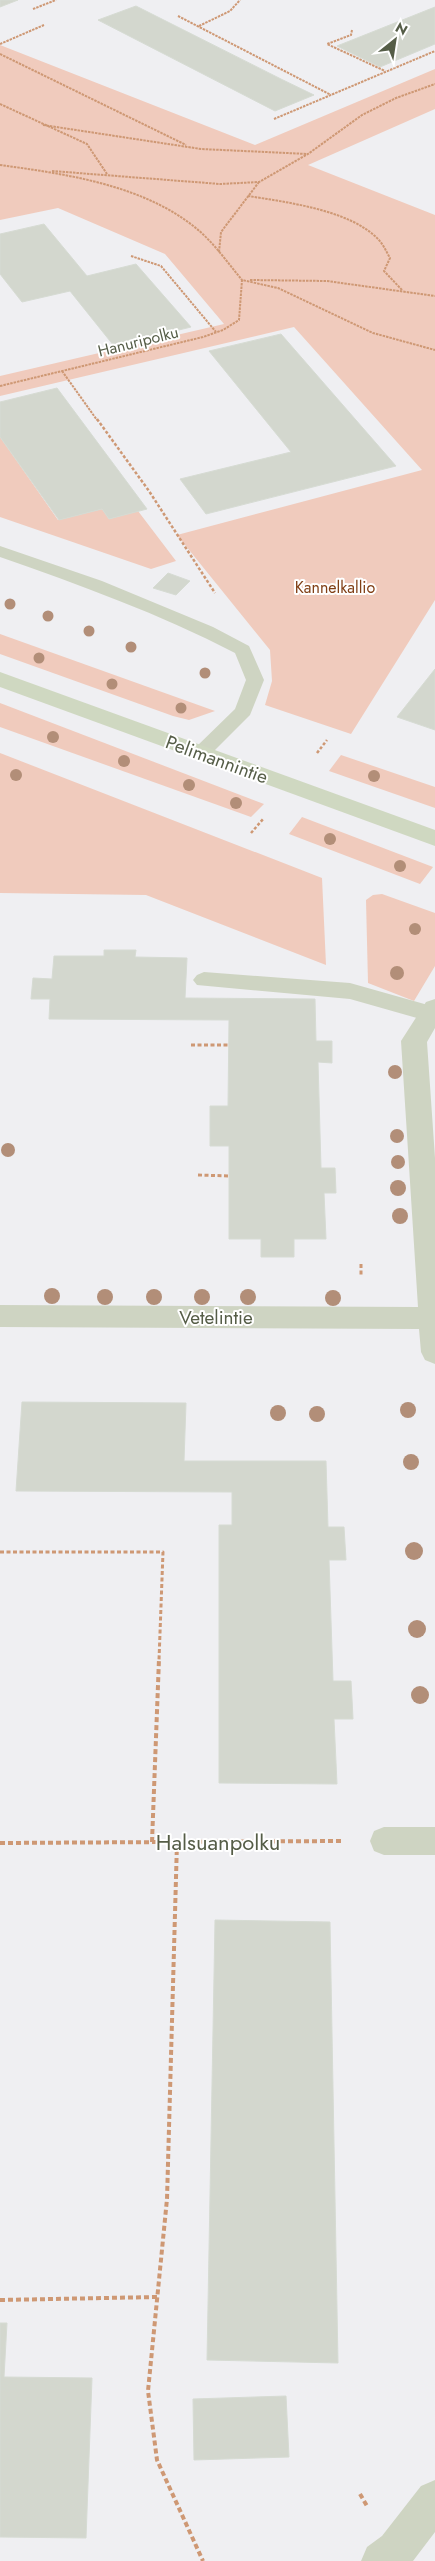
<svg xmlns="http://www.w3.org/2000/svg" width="435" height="2561" font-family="Jost,sans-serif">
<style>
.green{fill:#f0cbbd}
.building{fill:#d3d7ce;stroke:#d6dbd3}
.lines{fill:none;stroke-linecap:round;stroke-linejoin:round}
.path-far3{stroke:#ce9874;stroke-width:2;stroke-dasharray:2.5 1;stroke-linecap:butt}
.path-far2{stroke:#ce9874;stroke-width:2.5;stroke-dasharray:3 2;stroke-linecap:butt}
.path-far1{stroke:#ce9874;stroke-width:3;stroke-dasharray:4 2.5;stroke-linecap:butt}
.path{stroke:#ce9874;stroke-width:4;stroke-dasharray:5 3;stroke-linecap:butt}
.lane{fill:#ced4c2;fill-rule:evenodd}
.street{fill:#ced4c2;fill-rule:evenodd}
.secondary{fill:#cfd8c1;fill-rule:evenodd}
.tree{fill:#b28e78}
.labels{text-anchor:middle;stroke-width:4;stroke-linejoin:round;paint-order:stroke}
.far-street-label{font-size:16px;fill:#555d47;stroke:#fff}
.far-park-label{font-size:16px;fill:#803f15;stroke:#fff}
.street-label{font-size:19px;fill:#555d47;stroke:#fff}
.near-street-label{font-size:22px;fill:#555d47;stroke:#fff}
</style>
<rect width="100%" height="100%" fill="#efeff2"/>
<g class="green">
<path d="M0,45L255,145L435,69V109L308,165L435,215V600L351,734L265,705L272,681L270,650L177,535L422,470L294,327L0,396V376L224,324L165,254L58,208L0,220Z"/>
<path d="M0,437L58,520L102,509L109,519L138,511L176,561L151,569L0,517Z"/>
<path d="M0,634L215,711L189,720L173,716L0,654Z"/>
<path d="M0,703L264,804L251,817L0,727Z"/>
<path d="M0,753L322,878L326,965L146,895L0,893Z"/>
<path d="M341,755L435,787V808L329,771Z"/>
<path d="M302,817L433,867L420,884L289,834Z"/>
<path d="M382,894L435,913V966L414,1001L368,983L366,900L373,895Z"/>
</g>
<g class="building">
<path d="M0,0H18L0,7Z"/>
<path d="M136,6L283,80L314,95L275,111L98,20Z"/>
<path d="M435,7V44L380,67L337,46Z"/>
<path d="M44,224L87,276L136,264L191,327L114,346L70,291L22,302L0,274V234Z"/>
<path d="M281,334L396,466L206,514L180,479L291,452L209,351Z"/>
<path d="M57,388L147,509L109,519L102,509L59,520L0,437V402Z"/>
<path d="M168,573L190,581L176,595L153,588Z"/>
<path d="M435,669V730L397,717Z"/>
<path d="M104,950H136L135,957L187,958L185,998L315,999L316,1041H332V1063L318,1062L321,1168H335L336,1193H324L326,1239H294V1257H261V1239H229V1146H210V1106H228L229,1020L49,1019L50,999H31L33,978L52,979L54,956H104Z"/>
<path d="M22,1402L186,1403L184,1461H326L328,1527H344L346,1560H329L333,1681H351L352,1699L353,1719H334L337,1784L219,1783V1525H232V1492L16,1491Z"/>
<path d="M215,1920L330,1922L338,2363L207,2360Z"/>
<path d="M0,2323H7L4,2377L92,2378L86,2538L0,2537Z"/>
<path d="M286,2396L289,2457L194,2460L193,2399Z"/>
</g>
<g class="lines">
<g class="path-far3">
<path d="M33,9L56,0"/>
<path d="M178,16L331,95"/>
<path d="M199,26L230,11L240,0"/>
<path d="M352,30L351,35L327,44L385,71"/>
<path d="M0,44L44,25"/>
<path d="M0,54L186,145"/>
<path d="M0,104L87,144L107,174"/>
<path d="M274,119L435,51"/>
<path d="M43,125L201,149L308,154"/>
<path d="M0,165C66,174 144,185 197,229C214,243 228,263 242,280"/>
<path d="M52,171L220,184L259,182L308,154L362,115L396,98L435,84"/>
<path d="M248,196C286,202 350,210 378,239C383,244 386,251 390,258L384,271L402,290"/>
<path d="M219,252L221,232L259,182"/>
<path d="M131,256L161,266L216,332"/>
<path d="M250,280L327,281L435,296"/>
<path d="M62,371L97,420"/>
<path d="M0,386L203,337L223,330L239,320L242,280L278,288L373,333L435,350"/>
</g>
<g class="path-far2">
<path d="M97,419L149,491L215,593"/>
<path d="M317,753L327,740"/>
<path d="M251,833L264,818"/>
</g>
<g class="path-far1">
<path d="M191,1045H229"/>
<path d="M198,1175L230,1176"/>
<path d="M361,1264V1276"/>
<path d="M0,1552H163L159,1660"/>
</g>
<g class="path">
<path d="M152,1842L159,1659"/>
<path d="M177,1842L167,2199L148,2391L157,2460L203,2561"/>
<path d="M0,1843L341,1841"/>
<path d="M0,2300L157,2297"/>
<path d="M360,2494L367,2506"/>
</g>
<g class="lane">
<path d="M0,546L102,581L213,627L249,646L264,680L250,715L208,757L201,759L194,757L191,753L194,749L235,709L246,680L235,653C160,614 80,585 0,557Z"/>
<path d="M204,972L350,983L435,1007V1021L431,1022L350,999L197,985L193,980L197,975Z"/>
<path d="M384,1827H435V1855H384L374,1851L370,1841L374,1831Z"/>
</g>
<g class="street">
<path d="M435,999V1028L427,1042L435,1158V1364L425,1360L421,1352L419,1329L0,1327V1305L418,1307L401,1041L426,1002Z"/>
<path d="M435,2480V2532L413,2561H361L367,2547L382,2536L421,2486Z"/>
</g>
<path class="secondary" d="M0,672L435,830V846L0,687Z"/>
</g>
<g class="tree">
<circle cx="10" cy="604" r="5.5"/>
<circle cx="48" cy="616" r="5.5"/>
<circle cx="89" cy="631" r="5.5"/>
<circle cx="131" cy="647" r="5.5"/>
<circle cx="39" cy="658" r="5.5"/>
<circle cx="205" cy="673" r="5.5"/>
<circle cx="112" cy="684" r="5.5"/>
<circle cx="181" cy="708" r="5.5"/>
<circle cx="53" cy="737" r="6"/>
<circle cx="124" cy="761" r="6"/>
<circle cx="16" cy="775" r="6"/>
<circle cx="374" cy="776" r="6"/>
<circle cx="189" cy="785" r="6"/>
<circle cx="236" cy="803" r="6"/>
<circle cx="330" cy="839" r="6"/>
<circle cx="400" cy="866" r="6"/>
<circle cx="415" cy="929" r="6"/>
<circle cx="397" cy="973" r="7"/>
<circle cx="395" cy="1072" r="7"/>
<circle cx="397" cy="1136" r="7"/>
<circle cx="8" cy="1150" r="7"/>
<circle cx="398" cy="1162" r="7"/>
<circle cx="398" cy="1188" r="8"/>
<circle cx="400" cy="1216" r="8"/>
<circle cx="52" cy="1296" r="8"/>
<circle cx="105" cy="1297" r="8"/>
<circle cx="154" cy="1297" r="8"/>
<circle cx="202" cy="1297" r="8"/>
<circle cx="248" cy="1297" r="8"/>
<circle cx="333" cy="1298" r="8"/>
<circle cx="408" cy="1410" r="8"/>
<circle cx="278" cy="1413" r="8"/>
<circle cx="317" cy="1414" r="8"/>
<circle cx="411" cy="1462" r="8"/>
<circle cx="414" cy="1551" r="9"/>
<circle cx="417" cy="1629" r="9"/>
<circle cx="420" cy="1695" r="9"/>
</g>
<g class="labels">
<g class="far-street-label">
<text transform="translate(138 341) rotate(-14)" y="6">Hanuripolku</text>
</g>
<g class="far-park-label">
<text x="335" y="593">Kannelkallio</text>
</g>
<g class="street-label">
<text transform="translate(217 759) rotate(20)" y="7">Pelimannintie</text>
<text x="216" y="1324">Vetelintie</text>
</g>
<g class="near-street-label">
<text x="218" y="1850">Halsuanpolku</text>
</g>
</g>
<g transform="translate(395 40) rotate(30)" stroke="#ffffff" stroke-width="4" paint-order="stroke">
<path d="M0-4L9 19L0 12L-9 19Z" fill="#555d47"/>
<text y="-8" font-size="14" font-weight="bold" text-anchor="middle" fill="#555d47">N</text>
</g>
</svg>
